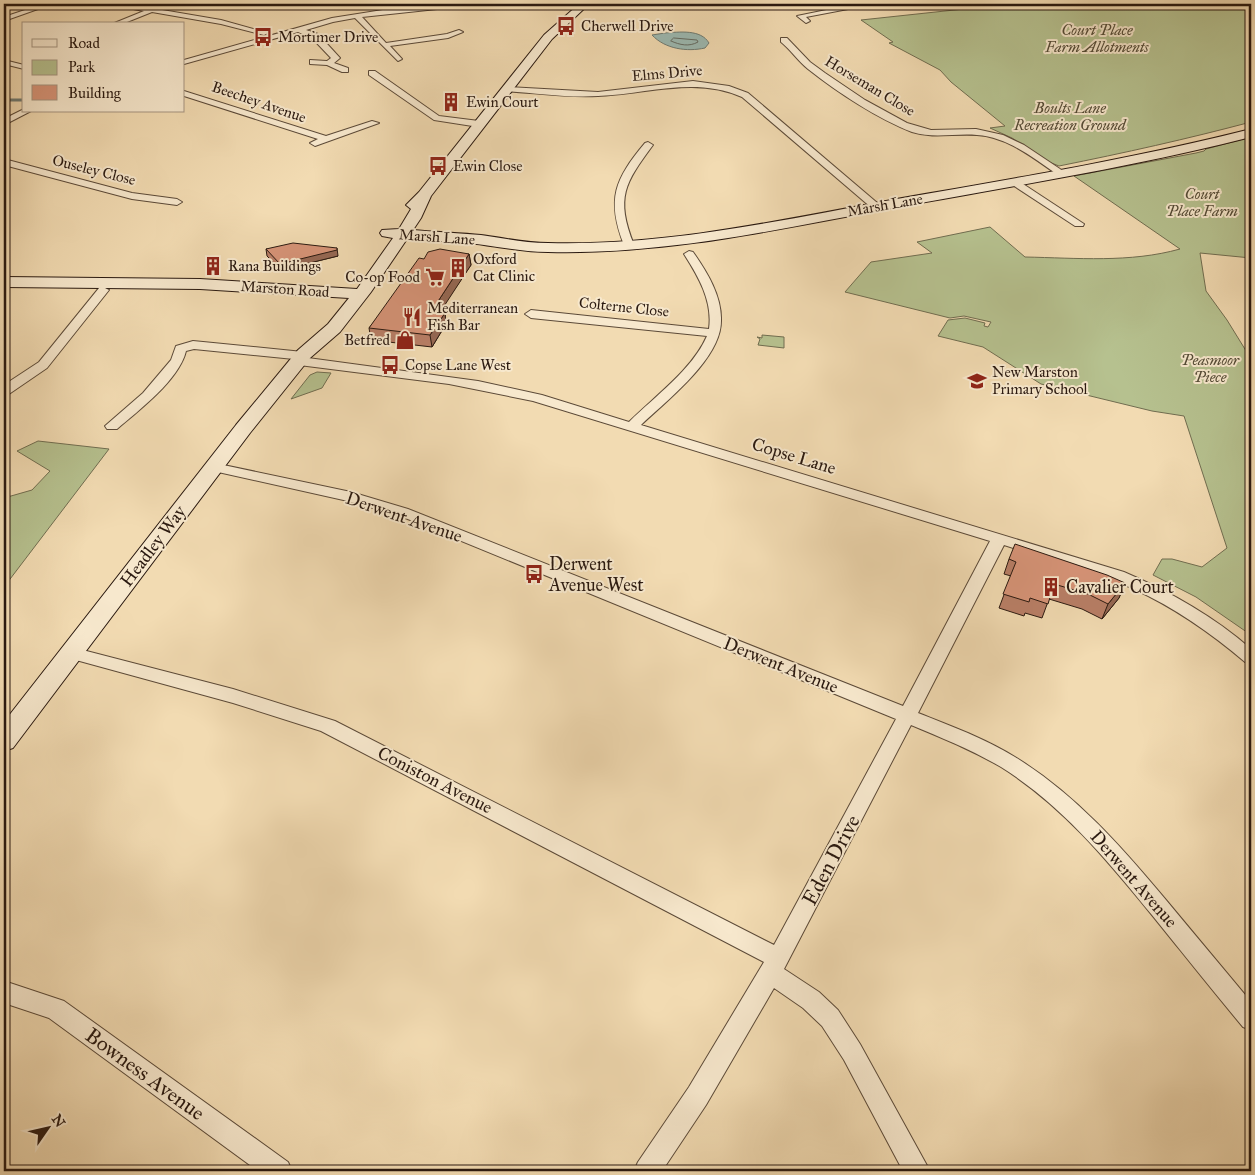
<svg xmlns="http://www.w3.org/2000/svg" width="1255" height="1175" font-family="'IM FELL Great Primer',serif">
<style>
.green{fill:#b6c18f;stroke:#706d50}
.water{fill:#9cbab3;stroke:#6e7a72}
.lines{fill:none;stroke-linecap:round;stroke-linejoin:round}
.shore{stroke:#636a62;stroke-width:1}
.stream{stroke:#6e7a72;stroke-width:3}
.minor-casing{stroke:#5c4a38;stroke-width:2}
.secondary-casing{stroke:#2a1910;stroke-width:2}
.minor{fill:#f7e8cd;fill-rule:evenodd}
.secondary{fill:#f7e8cd;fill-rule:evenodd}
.wall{fill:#b97f67;stroke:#2a1910}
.shaded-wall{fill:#966854;stroke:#2a1910}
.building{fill:#d79478;stroke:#2a1910}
.labels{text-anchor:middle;stroke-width:4;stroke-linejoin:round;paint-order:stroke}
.far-poi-label{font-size:15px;fill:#2a1910;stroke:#f7e8cd;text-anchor:start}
.far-park-label{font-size:15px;font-style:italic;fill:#544b36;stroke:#f7e8cd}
.far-street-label{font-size:15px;fill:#2a1910;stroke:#f7e8cd}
.street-label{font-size:18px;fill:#2a1910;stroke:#f7e8cd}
.poi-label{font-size:18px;fill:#2a1910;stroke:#f7e8cd;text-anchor:start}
.near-street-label{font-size:21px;fill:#2a1910;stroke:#f7e8cd}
</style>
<rect width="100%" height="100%" fill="#f2dbb2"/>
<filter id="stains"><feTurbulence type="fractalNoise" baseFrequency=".004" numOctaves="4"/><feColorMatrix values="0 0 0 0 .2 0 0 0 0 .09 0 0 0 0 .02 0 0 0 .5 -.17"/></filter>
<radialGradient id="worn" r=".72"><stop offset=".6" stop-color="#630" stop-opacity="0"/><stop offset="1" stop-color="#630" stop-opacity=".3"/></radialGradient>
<g class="green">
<path d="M966,4H1251V122C1187,139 1124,153 1059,166L1049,162L1012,138L990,128L1005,126L951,82L940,70L889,43L893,42L861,20L973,8Z"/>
<path d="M1251,137V258L1200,253L1206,291L1227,320L1248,354H1251V635L1196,597L1153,575L1162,559H1172L1202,567L1227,548L1184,416L1152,411L1041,384L983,347L938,336L948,320L965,318L985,323L984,326L988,327L991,322L964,316L950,318L845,292L871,262L932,253L917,242L990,227L1025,257C1077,258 1130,263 1180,249L1074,176L1196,153L1204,151L1206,149Z"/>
<path d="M762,335L784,337V348L758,345L760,339L757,337L762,338Z"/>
<path d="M317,372L331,373L322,388L291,399L310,375Z"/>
<path d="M38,441L109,449L4,587V498L32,490L50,471L17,451Z"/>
</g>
<path class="water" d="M665,33C679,32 701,29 709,43L705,48C687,52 665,49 652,35Z"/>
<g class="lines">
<path class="shore" d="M674,38L697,40L698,42C689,47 680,45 671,41Z"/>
<path class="stream" d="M4,100H24"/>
<g class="minor-casing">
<g id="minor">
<path d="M43,4H52L4,21V17Z"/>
<path d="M114,4H127L221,20L268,33L264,35L221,24L152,12L122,24H112L144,11L117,6Z"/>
<path d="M445,4H468L465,6L362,17L386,43L447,34L459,30L463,32L448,38L390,46L402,59L398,61L355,18L333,22L306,30L318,34L340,58L334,63L348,68V72H342L327,65L310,64V60L327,61L331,58L312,38L298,32L184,64V60L332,18L389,9Z"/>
<path d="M846,6L849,8L848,9L806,17L810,21L806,23L797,16Z"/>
<path d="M781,38H787L810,62L825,73L865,100L907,123L931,130L976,129L1003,135L1024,145L1066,173L1064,175H1058C1033,158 1008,137 977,135C955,133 934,139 912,132C878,119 837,92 808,69C798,61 791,50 781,42Z"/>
<path d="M4,60L24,65V69L4,64Z"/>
<path d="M369,71H375L439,116L479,121L483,124L479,127L434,120L369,75Z"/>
<path d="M693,81L729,86L748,93L882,207L881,209H873L742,97C695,76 647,94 598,96C567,98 537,93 506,91L502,89L506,87L598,92Z"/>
<path d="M184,91L326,136L372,121L379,123L315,146L310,143L318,139L184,96Z"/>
<path d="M24,109V111H31L4,125V119Z"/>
<path d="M648,142L653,145C625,183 615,197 634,245L629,248L624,245C606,199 615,179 645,143Z"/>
<path d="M4,159L132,193L177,199L182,202L177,205L132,199L4,165Z"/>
<path d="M1014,179L1017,180L1084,224L1083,226H1075L1011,184V180Z"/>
<path d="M689,251L693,252C707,272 722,296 721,321C721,359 666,401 641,425L1124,572C1171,592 1213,616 1251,649V664L1245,662C1211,633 1175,608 1134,589C1092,570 1047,559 1004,545L918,713C951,726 984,738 1015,757C1075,794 1121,846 1166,900C1194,934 1223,968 1251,1002V1030L1243,1027C1212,990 1182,952 1152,915C1107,860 1062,805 1001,767C972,750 942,738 911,725L784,969L819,992L838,1010L860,1044L930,1171H903L844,1060L822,1026L803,1008L774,988L706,1105L662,1171H634L638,1162L689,1087L764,962L321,731L233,703L65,657L62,653L65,649L71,647L233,689L335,721L774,945L896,719L398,515L348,501L209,470L207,467L209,464L214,463L351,492L408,509L903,706L990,541L533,401L449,384L299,365L295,364L293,361L294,359L194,349L186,351C179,380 139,410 117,429H107L105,426L143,393L171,360L176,346L193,341L303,352L307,353L309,356L308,358L478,381L542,395L629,422C655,396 692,370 707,336L531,318L525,314L531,310L709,329C713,301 698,276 684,254Z"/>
<path d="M103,287L109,290L47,368L9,394L4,395V385L39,362L99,288Z"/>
<path d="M4,981L64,1001L288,1162L292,1171H258L49,1018L4,1003Z"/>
</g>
</g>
<g class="secondary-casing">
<path id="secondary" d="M579,4H589L552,39L431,196L421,218L413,230C435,232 458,233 481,235C504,238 525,243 548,243C664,246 778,221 891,200C1011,179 1132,159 1251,129V137C1133,167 1013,186 893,208C779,229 665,255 548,252C526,252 506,248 484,245C459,241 433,241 407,239L371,292L340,332L310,358L250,433L13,748L4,751V722L236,425L298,350L328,324L349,298L200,289L4,287V277L200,279L357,289L393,238L382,236L380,233L382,230L399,229L411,209L406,205L419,192L544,35Z"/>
</g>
<use href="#minor" class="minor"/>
<use href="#secondary" class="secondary"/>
</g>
<g class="wall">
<path d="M266,249L338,256L281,270L267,256Z"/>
<path d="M469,254L471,265L439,312L445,313L446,324L432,347L371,340L369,328L424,259Z"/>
<path d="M1009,559L1125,583L1119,598L1102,619L1082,609L1049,599L1042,618L1025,613L1024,616L999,608L1011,576L1004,574Z"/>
</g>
<g class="shaded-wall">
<path d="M337,248L338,256L281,270L280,264Z"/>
<path d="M469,254L471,265L433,323L431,312Z"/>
<path d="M445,313L446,324L432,347L430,335Z"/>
<path d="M1125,583L1119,598L1102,619L1108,604Z"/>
</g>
<g class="building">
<path d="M293,243L337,248V250L280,264L266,249Z"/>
<path d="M440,249L469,254L431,312L445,313L430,335L369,328L419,258L424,259L428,252Z"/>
<path d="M1015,544L1107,575L1125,583L1108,604L1088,594L1054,584L1048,604L1030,598L1029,602L1003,594L1016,562L1009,559Z"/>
</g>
<defs>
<g id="bus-bare" transform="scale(1.5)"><path d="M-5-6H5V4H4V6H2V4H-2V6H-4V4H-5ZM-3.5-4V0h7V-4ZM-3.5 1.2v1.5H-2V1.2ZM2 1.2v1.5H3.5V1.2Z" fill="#8f2418" stroke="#f7e8cd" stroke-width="2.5" paint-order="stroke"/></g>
<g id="building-bare" transform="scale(1.5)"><path d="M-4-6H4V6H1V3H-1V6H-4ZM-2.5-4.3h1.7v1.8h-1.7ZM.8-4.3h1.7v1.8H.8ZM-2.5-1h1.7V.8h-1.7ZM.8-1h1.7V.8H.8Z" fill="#8f2418" stroke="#f7e8cd" stroke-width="2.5" paint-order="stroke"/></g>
<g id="supermarket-bare" transform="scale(1.5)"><path d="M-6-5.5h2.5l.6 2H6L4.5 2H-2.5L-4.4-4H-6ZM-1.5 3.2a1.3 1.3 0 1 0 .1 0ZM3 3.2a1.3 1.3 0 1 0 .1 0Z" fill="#8f2418" stroke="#f7e8cd" stroke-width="2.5" paint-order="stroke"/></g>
<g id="restaurant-bare" transform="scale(1.5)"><path d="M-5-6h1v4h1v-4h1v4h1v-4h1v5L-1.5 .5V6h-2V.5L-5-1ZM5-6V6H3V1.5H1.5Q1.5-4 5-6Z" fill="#8f2418" stroke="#f7e8cd" stroke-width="2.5" paint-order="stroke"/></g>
<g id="shop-bare" transform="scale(1.5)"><path d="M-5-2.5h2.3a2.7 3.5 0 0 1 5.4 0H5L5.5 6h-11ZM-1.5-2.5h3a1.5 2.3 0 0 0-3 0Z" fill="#8f2418" stroke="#f7e8cd" stroke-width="2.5" paint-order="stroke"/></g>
<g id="school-bare" transform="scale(1.5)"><path d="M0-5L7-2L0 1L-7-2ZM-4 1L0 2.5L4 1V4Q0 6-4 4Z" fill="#8f2418" stroke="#f7e8cd" stroke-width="2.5" paint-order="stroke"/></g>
</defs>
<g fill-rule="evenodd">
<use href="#bus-bare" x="566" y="26"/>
<use href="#bus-bare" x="263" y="37"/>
<use href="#building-bare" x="451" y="102"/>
<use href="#bus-bare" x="438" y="166"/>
<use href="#building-bare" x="213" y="266"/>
<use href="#building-bare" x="458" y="268"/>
<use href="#supermarket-bare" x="435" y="277"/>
<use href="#restaurant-bare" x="412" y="317"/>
<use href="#shop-bare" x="405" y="340"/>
<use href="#bus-bare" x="390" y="365"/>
<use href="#school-bare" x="977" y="381"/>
<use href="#bus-bare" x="534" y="574"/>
<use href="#building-bare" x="1051" y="587"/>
</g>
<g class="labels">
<g class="far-poi-label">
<text x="581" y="31">Cherwell Drive</text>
<text x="278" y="42">Mortimer Drive</text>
<text x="466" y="107">Ewin Court</text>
<text x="453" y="171">Ewin Close</text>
<text x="473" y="264">Oxford<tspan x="473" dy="17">Cat Clinic</tspan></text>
<text x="228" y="271">Rana Buildings</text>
<text x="420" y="282" text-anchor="end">Co-op Food</text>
<text x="427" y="313">Mediterranean<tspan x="427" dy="17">Fish Bar</tspan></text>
<text x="390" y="345" text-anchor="end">Betfred</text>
<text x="405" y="370">Copse Lane West</text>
<text x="992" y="377">New Marston<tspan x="992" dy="17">Primary School</tspan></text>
</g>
<g class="far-park-label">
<text x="1097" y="35">Court Place<tspan x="1097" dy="17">Farm Allotments</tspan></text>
<text x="1070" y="113">Boults Lane<tspan x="1070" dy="17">Recreation Ground</tspan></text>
<text x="1202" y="199">Court<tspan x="1202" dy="17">Place Farm</tspan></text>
<text x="1210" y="365">Peasmoor<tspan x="1210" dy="17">Piece</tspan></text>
</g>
<g class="far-street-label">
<text transform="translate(667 73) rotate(-5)" y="5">Elms Drive</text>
<text transform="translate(870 86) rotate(31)" y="5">Horseman Close</text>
<text transform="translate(259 102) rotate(19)" y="5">Beechey Avenue</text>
<text transform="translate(94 170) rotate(14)" y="5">Ouseley Close</text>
<text transform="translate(885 205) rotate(-10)" y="5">Marsh Lane</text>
<text transform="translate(437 237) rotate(4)" y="5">Marsh Lane</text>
<text transform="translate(285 289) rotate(4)" y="5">Marston Road</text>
<text transform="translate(624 307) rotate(6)" y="5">Colterne Close</text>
</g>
<g class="street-label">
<text transform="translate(794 456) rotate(17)" y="6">Copse Lane</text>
<text transform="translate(404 517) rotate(19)" y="6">Derwent Avenue</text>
<text transform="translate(153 546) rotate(-53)" y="6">Headley Way</text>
<text transform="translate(781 665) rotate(22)" y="6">Derwent Avenue</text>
<text transform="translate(435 780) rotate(27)" y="6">Coniston Avenue</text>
<text transform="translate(1134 879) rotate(49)" y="6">Derwent Avenue</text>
</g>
<g class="poi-label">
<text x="549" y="570">Derwent<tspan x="549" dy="21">Avenue West</tspan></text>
<text x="1066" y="593">Cavalier Court</text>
</g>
<g class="near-street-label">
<text transform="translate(831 860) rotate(-62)" y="7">Eden Drive</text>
<text transform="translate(145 1074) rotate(36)" y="7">Bowness Avenue</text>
</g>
</g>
<rect width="1255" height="1175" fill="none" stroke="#f2dbb2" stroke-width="20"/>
<rect x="5" y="5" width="1245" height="1165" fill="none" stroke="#2a1910" stroke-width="2.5"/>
<rect x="10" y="10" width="1235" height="1155" fill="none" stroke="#2a1910"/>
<rect x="22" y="22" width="162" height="90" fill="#f7e8cd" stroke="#a59581"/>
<rect x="32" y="39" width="25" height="8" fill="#f7e8cd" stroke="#a59581"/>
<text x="68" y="48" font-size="15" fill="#2a1910">Road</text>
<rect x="32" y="60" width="25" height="15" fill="#b6c18f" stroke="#a59581"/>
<text x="68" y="72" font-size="15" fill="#2a1910">Park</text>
<rect x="32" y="85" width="25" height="15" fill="#d79478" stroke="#a59581"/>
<text x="68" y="98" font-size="15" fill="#2a1910">Building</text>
<g transform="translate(48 1128) rotate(56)" stroke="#f7e8cd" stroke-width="4" paint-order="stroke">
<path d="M0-4L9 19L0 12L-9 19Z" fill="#2a1910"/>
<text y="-8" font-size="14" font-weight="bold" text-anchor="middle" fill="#2a1910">N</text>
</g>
<rect width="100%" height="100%" filter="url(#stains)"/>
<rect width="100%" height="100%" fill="url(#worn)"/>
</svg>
